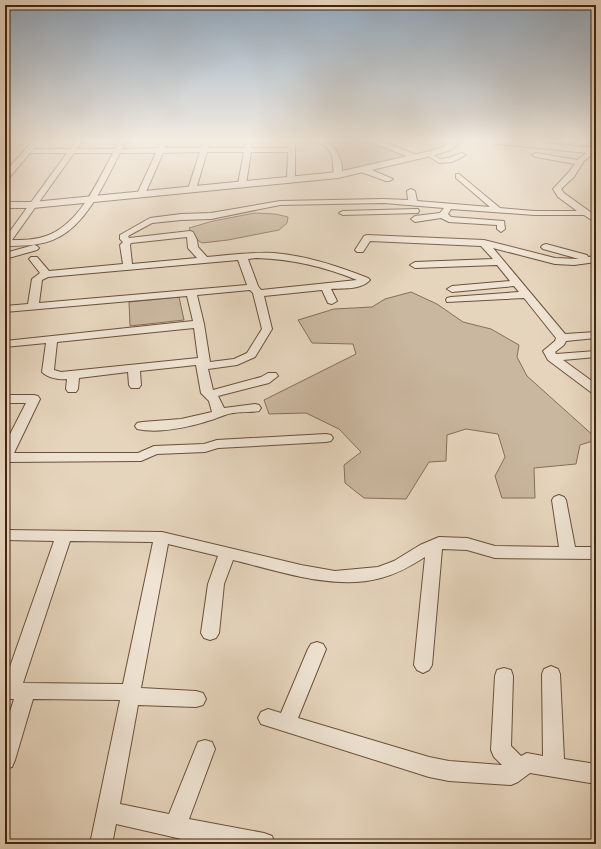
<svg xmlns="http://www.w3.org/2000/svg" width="601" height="849" font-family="'IM FELL English',serif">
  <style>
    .green { fill: #cab79f; stroke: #876e57 }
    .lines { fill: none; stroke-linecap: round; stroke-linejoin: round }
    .minor-casing { stroke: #6c503a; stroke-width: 2 }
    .tertiary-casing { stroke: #6c503a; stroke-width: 2 }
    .minor { fill: #efe4d4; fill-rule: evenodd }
    .tertiary { fill: #efe4d4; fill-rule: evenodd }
  </style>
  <rect width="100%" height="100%" fill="#e6d5bd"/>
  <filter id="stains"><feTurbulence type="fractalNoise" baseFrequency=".005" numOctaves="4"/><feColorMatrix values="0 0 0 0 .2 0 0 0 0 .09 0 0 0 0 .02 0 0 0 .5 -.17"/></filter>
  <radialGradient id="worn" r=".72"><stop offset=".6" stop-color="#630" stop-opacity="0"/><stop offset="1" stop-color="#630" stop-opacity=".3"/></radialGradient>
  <g class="green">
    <polygon points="326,141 366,141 383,144 410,156 341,171 337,149"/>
    <polygon points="255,213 275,214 288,217 287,223 279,230 228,240 202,243 193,237 189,228 213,221"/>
    <polygon points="411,292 437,304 463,322 491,329 519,345 517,357 527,376 596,438 596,440 580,445 576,464 534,468 535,498 502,498 495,476 505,457 498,434 466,429 447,435 446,461 429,462 406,499 364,498 345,483 344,465 361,452 339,429 306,413 269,414 264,400 356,354 353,344 312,343 298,320 334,309 372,307 385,299"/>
    <polygon points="179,297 184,320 130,326 129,302"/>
  </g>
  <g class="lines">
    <g class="minor-casing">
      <g id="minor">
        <path d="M33,141h7l-6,8h36l6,-8h6l-5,8h38l5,-8h6l-4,8 36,-1 4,-7h6l-3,7h36l3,-7h6l-2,7h36l2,-7h6l-1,7h37l1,-7h6v38l-4,2 -4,-2 1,-27h-37l-5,32 -4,2 -4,-2 6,-32h-37l-11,37 -4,2 -4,-2 12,-37 -37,1 -18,41 -4,2 -4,-2 19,-41h-36c-15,28 -31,68 -61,84 -16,9 -36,9 -54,9v-8l62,-85h-37l-22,26h-3v-7zM74,153h39c-16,29 -33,71 -67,83 -11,4 -22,4 -34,4z"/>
        <path d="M318,141h7c12,7 20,22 16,36h-6l-1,-2 -2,-20 -4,-6z"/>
        <polygon points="368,141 387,143 421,157 417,159 414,159"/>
        <path d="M591,141h5l-2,12 -10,8 -10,16 -13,12 3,4 32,23v7l-12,-8h-50l-83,-6 -3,5 3,3 53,4 1,8 -4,3 -4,-3v-4l-48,-3 -8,-4 -26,4 -4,-3 4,-3 25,-3 4,-5 -60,-5 -104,2 -69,14 -30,1 -29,3 -24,13 1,2 61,-7 3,1 4,8 1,7 9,10c22,-2 45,-5 67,-4 33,3 64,13 94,25l2,2c-9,10 -26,8 -39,9l6,12 -5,3 -4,-1 -6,-13 -58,6 8,33 -17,28 -18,8 -29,4 5,21 48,-13 7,-4h8l2,3 -9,7 -51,13 6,12 31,-4 4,1 2,3 -2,3c-10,2 -23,0 -34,4 -23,9 -62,20 -88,14l-2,-3 2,-3 5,-1 39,-3 31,-7 -3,-11 -8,-8 -5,-28 -56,6 1,14 -2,3h-8l-2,-3 -1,-13 -49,6 -1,11 -2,3h-8l-2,-3 1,-10c-8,1 -19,-1 -25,-7l4,-29 -41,4v-6l188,-20 -6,-25 -182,16v-6l23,-2 4,-25 8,-6 -11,-14 2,-2h6l12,14 74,-7 -3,-19 3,-3 -3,-3v-4l30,-17 31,-4 30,-1 69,-12 104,-2 24,1 -1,-9 4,-2 4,2 2,10 73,6 -34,-29v-4h3l41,34 34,3h43l-19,-14 -5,-8 15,-16 7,-9 -39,-7 -4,-2 4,-2 41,7 11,-8zM187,237l1,11 9,10 -65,6 -2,-19 1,-2zM257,258c35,1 68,9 100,22l-96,10 -3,-4 -10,-27zM238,260l9,25 -208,18 3,-23 6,-3zM250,290l3,3 9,36 -15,24 -13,6 -24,3 -6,-38 -7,-29zM194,328l4,30 -137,14 -7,-2 3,-28z"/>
        <polygon points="429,152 440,159 448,158 462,153 466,155 452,162 439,163 427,155 425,154"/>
        <polygon points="361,168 367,168 393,179 389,181 386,181 361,172"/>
        <polygon points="415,209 418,209 419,211 418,213 343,215 339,213 343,211"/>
        <polygon points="367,235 484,240 555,258 579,259 543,249 541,247 543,245 546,244 587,255 588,257 596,256 596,262 574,265 555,264 493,248 565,334 596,332 596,338 566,341 564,345 555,352 556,354 596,351 596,357 563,360 596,384 596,394 592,393 548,360 543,351 555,341 556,338 524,298 447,302 446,300 447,298 451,297 519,292 514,286 452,292 447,289 452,286 510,281 497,265 415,268 410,265 415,262 493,259 481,246 370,241 363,252 357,252 355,250 364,236"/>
        <polygon points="34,245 37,246 39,248 37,250 5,259 5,253"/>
        <polygon points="5,395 34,395 38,396 40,399 14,453 138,453 154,446 204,444 217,440 326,434 331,435 333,438 331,441 326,442 218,448 205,452 157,454 141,461 5,462 5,444 26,403 5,403"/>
        <path d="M559,495l5,2 2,3 9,47h21v12l-101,-1 -28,-8 -25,-1 -10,116 -3,5 -6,3 -6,-3 -3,-5 11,-108c-14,9 -28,17 -44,21 -47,13 -102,-7 -148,-18l-9,24 -5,49 -3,5 -6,2 -6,-2 -3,-5 7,-49 10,-28 -50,-12 -27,144 55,3 7,2 3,6 -3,6 -7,2 -58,-2 -18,99 49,10 29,-72 7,-2 7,2 3,7 -26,70 75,14 8,3 3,8h-90l1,-4 -70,-16 -4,20h-22l30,-144 -87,-1 -18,61 -3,7 -7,2v-41l9,-29h-9v-18l49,-140 -49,-1v-10l157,2 139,33 34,6 43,-4 16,-6 26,-16 19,-8 28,1 28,8 64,1 -7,-47 2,-3zM70,541l83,1 -30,142 -100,-1z"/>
        <polygon points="317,642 323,644 326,649 298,718 429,757 449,761 502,765 494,757 491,750 495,676 497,670 504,668 511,670 513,676 511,746 521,756 527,753 543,756 542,674 544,669 551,666 558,669 560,674 564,759 596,764 596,784 530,773 518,782 511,785 449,781 429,777 261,724 258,718 261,712 268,709 281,713 308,649 311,644"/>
      </g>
    </g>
    <g class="tertiary-casing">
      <g id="tertiary">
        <polygon points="453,141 462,141 451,150 435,155 338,178 33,208 5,208 5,202 33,202 338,172 430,151 445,146"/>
        <polygon points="487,141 525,141 596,148 596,154 491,143"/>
      </g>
    </g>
    <use href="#minor" class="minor"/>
    <use href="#tertiary" class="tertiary"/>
  </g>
  <linearGradient id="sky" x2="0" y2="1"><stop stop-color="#91a9bf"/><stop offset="0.54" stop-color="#f4ece1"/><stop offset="1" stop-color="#f4ece1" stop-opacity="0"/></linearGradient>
  <rect width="601" height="260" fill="url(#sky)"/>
  <rect width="601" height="849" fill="none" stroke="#e6d5bd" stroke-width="20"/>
  <rect x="6" y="6" width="589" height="837" fill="none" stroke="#44240f" stroke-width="2"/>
  <rect x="10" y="10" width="581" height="829" fill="none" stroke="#44240f"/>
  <rect width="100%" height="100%" filter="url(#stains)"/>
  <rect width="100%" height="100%" fill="url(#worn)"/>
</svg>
